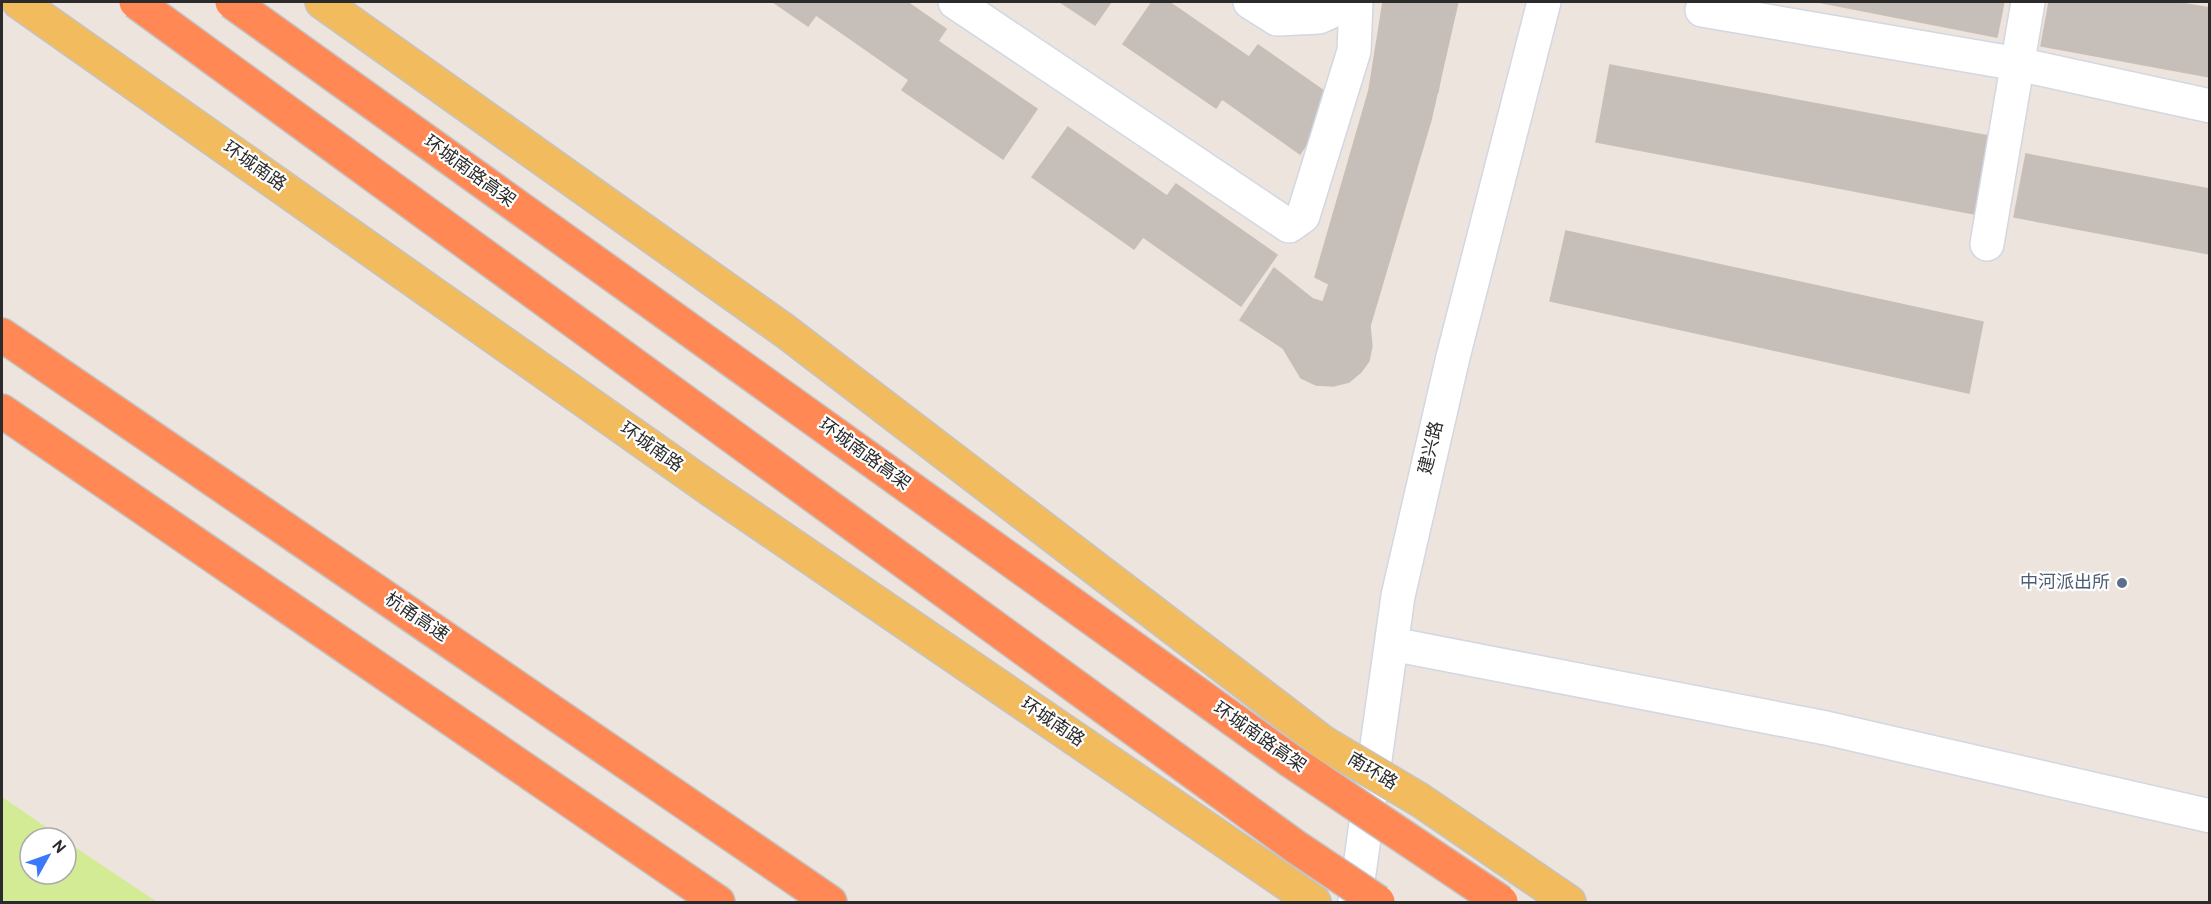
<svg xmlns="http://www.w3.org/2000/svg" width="2211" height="904" font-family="Overpass,'Noto Sans SC',sans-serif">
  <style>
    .pitch { fill: #d2eb94 }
    .building { fill: #c5beb9; stroke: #c8bfb6; stroke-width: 1.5 }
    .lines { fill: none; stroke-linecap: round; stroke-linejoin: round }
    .minor-casing { stroke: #d2d7e3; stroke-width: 36 }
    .major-casing { stroke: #c4c4c4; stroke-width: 36 }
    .highway-casing { stroke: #c4c4c4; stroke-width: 36 }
    .minor { stroke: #fff; stroke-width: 33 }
    .major { stroke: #f2bb5d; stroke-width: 33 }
    .highway { stroke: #f85; stroke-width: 33 }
    .major-bridge-casing { stroke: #c4c4c4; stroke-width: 36; stroke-linecap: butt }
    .highway-bridge-casing { stroke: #c4c4c4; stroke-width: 36; stroke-linecap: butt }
    .major-bridge { stroke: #f2bb5d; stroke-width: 33 }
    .highway-bridge { stroke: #f85; stroke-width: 33 }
    .service-dot { fill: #5c6f8a; stroke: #fff; stroke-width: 2 }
    .labels { text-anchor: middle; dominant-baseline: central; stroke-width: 4.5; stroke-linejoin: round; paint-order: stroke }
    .street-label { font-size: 18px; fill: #2b2b2b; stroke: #fff }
    .service-label { font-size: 18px; fill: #4e5e75; stroke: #fff; text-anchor: end }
  </style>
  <rect width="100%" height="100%" fill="#ede4dd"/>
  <polygon class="pitch" points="2,797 62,838 30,838 30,874 66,874 66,841 157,902 2,902"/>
  <g class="building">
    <polygon points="773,2 907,2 946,29 938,41 1037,109 1003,159 902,90 909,80 816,15 808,26"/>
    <polygon points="1060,2 1111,2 1095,25"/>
    <polygon points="1152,2 1169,2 1249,57 1258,45 1327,93 1316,130 1300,154 1222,99 1216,108 1123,44"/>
    <polygon points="1383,2 1458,2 1431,120 1370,326 1372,346 1369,361 1361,372 1349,382 1333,386 1316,385 1301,378 1283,348 1240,320 1274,268 1313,299 1323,302 1329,284 1315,277 1369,90"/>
    <polygon points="1818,2 2004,2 1997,37"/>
    <polygon points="2049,2 2174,2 2210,8 2210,77 2041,46"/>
    <polygon points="1386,13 1449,25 1438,92 1375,80"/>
    <polygon points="1610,65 1989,136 1975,214 1596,142"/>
    <polygon points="1068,127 1167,196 1176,184 1277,255 1241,306 1143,237 1134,249 1032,177"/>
    <polygon points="2026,154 2210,189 2210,254 2014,217"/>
    <polygon points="1352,157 1412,174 1394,239 1334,221"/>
    <polygon points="1566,231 1983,322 1969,393 1550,301"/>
  </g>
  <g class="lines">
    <g class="minor-casing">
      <g id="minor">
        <polyline points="955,2 1289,226 1303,216 1354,51 1356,2"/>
        <polyline points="1250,2 1277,19 1319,17 1352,2"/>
        <polyline points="1702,10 2018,64 2210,106"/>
        <polyline points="1987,244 2028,2"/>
        <polyline points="1392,644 1826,728 2210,816"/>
        <polyline points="1355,902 1398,596 1453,357 1544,2"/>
      </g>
    </g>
    <g class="major-casing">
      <g id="major">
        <polyline points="19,2 713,491 1314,902"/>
        <polyline points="322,2 785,331 1324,743"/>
        <polyline points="1420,800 1569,902"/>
      </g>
    </g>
    <g class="highway-casing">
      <g id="highway">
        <polyline points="2,335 830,902"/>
        <polyline points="2,411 718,902"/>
      </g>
    </g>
    <use href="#minor" class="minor"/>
    <use href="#major" class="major"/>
    <use href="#highway" class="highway"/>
    <g class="major-bridge-casing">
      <polyline id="major-bridge" points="1324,743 1420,800"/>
    </g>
    <g class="highway-bridge-casing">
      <g id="highway-bridge">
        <polyline points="136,2 1296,847 1378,902"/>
        <polyline points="232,2 1291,761 1501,902"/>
      </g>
    </g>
    <use href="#major-bridge" class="major-bridge"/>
    <use href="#highway-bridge" class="highway-bridge"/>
  </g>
  <circle class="service-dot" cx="2122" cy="583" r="6"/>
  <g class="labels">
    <g class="street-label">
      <text transform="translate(254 167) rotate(35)">环城南路</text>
      <text transform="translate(469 172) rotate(36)">环城南路高架</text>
      <text transform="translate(651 448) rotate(35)">环城南路</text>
      <text transform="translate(1432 448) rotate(-77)">建兴路</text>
      <text transform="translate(864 455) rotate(36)">环城南路高架</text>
      <text transform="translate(416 618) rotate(34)">杭甬高速</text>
      <text transform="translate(1052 723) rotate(34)">环城南路</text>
      <text transform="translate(1259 738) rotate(35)">环城南路高架</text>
      <text transform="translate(1372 772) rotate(31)">南环路</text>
    </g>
    <g class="service-label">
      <text x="2110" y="583">中河派出所</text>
    </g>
  </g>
  <rect width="2211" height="904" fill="none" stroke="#2b2b2b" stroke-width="6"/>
  <g transform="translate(48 856) rotate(50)"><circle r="28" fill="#ffffff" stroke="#aaaaaa" stroke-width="1.5"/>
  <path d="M0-4.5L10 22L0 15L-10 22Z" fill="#3b78fb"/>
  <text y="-9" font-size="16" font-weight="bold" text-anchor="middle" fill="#2b2b2b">N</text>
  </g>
</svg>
